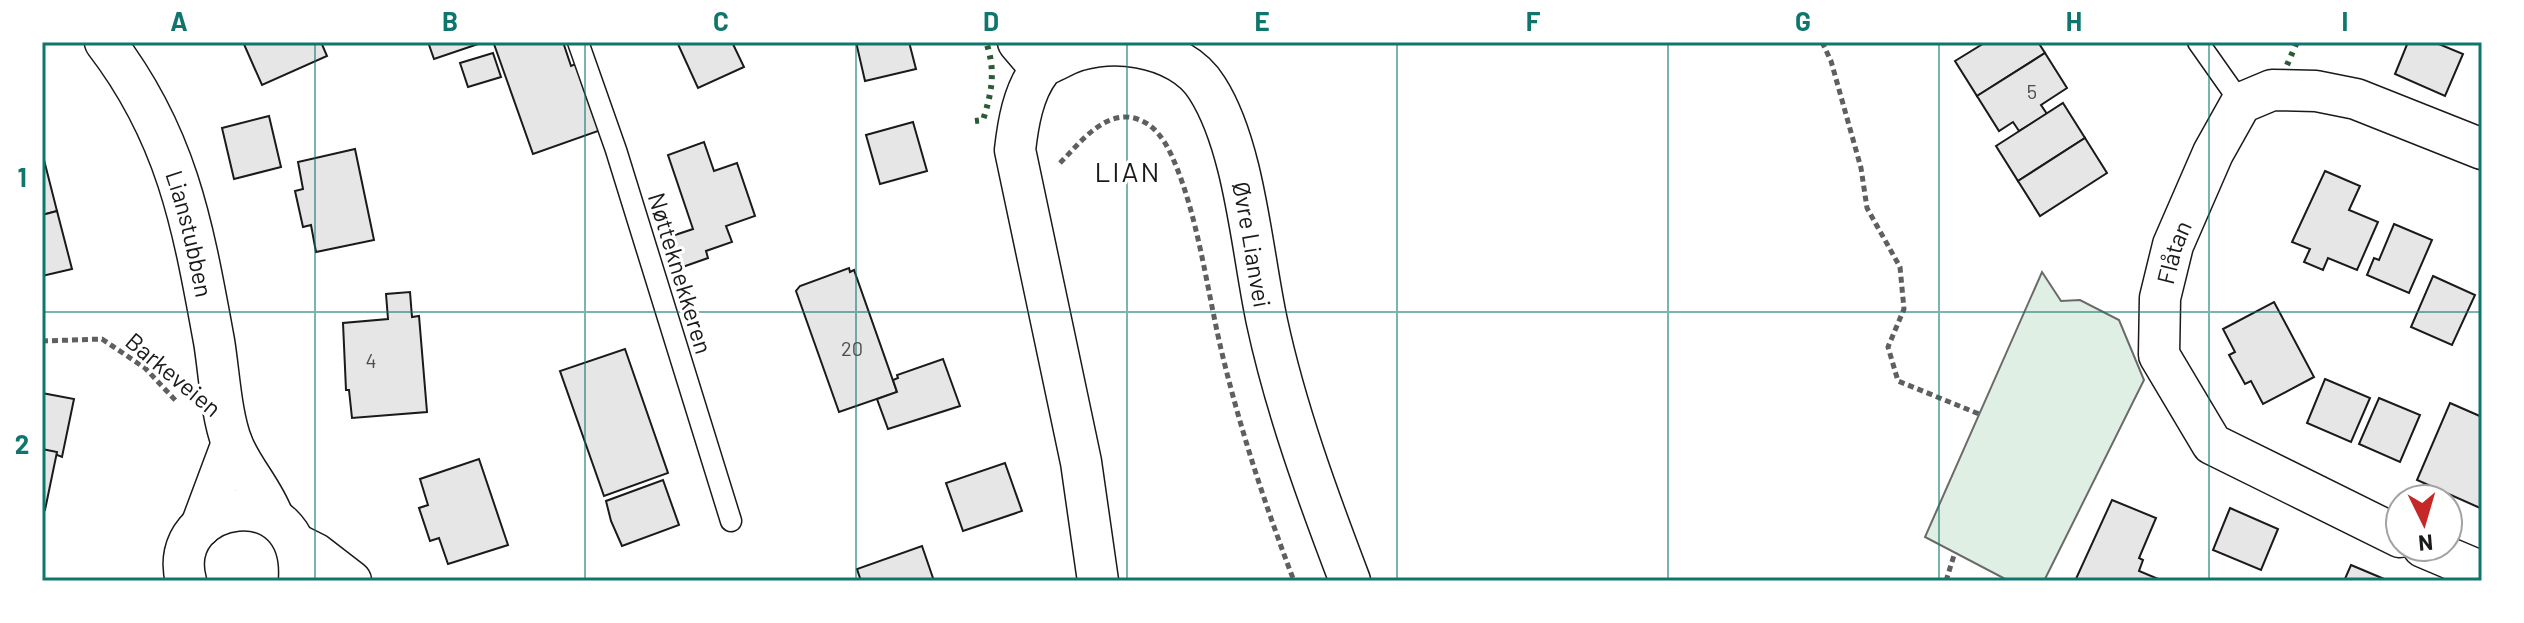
<svg xmlns="http://www.w3.org/2000/svg" width="2524" height="623" font-family="Barlow,sans-serif">
  <style>
    .green { fill: #e0efe3; stroke: #6a6a6a; stroke-width: 2 }
    .building { fill: #e6e6e6; stroke: #1a1a1a; stroke-width: 2 }
    .lines { fill: none; stroke-linecap: round; stroke-linejoin: round }
    .service-casing { stroke: #1a1a1a; stroke-width: 23 }
    .minor-casing { stroke: #1a1a1a; stroke-width: 43 }
    .path { stroke: #5f5f5f; stroke-width: 5; stroke-dasharray: 6 4; stroke-linecap: butt }
    .service { stroke: #fff; stroke-width: 20 }
    .minor { stroke: #fff; stroke-width: 40 }
    .hedge { stroke: #2b5a34; stroke-width: 6; stroke-dasharray: 4 6; stroke-linecap: butt }
    .grid { fill: none; stroke: #0f766e; stroke-width: 2; stroke-opacity: 0.55 }
    .labels { text-anchor: middle; dominant-baseline: central; stroke-width: 6; stroke-linejoin: round; paint-order: stroke }
    .number-label { font-size: 20px; fill: #4d4d4d }
    .street-label { font-size: 24px; fill: #1a1a1a; stroke: #fff }
    .quarter-label { font-size: 28px; letter-spacing: 2px; fill: #1a1a1a; stroke: #fff }
    .neatline { fill: none; stroke: #0f766e; stroke-width: 3 }
    .grid-label { font-size: 26px; text-anchor: middle; font-weight: bold; fill: #0f766e }
  </style>
  <rect width="100%" height="100%" fill="#fff"/>
  <polygon class="green" points="2042,272 2061,301 2080,300 2119,320 2144,380 2044,581 2009,581 1925,537"/>
  <g class="building">
    <polygon points="243,42 321,42 327,56 262,85"/>
    <polygon points="428,42 484,42 434,59"/>
    <polygon points="499,42 563,42 571,66 578,63 601,130 533,154 494,44"/>
    <polygon points="677,42 732,42 744,67 698,88"/>
    <polygon points="856,42 909,42 916,69 865,81"/>
    <polygon points="1986,42 2038,42 2045,53 1977,96 1955,61"/>
    <polygon points="2408,42 2434,42 2463,54 2445,96 2395,74"/>
    <polygon points="493,53 501,77 468,87 460,63"/>
    <polygon points="2045,53 2067,88 2041,105 2047,114 2019,131 2013,122 1999,131 1977,96"/>
    <polygon points="2063,103 2085,138 2018,181 1996,146"/>
    <polygon points="269,116 281,167 234,179 222,128"/>
    <polygon points="913,122 927,171 880,184 866,135"/>
    <polygon points="2085,138 2107,173 2040,216 2018,181"/>
    <polygon points="704,142 714,171 737,163 755,216 726,226 732,242 706,251 708,258 677,269 666,238 693,229 668,155"/>
    <polygon points="355,149 374,240 316,252 311,225 303,227 295,191 303,189 298,162"/>
    <polygon points="43,156 57,211 42,215 42,157"/>
    <polygon points="2325,171 2360,186 2349,210 2378,222 2357,270 2328,258 2323,270 2304,262 2310,249 2292,242"/>
    <polygon points="57,211 72,269 42,276 42,215"/>
    <polygon points="2394,224 2432,240 2409,293 2367,275 2374,258 2379,260"/>
    <polygon points="849,268 850,272 854,270 897,392 839,412 796,291 800,286"/>
    <polygon points="2433,276 2475,295 2452,345 2411,327"/>
    <polygon points="410,292 412,317 419,316 427,412 352,418 349,390 346,390 343,323 388,319 386,294"/>
    <polygon points="2274,302 2314,377 2263,404 2251,381 2245,384 2229,355 2235,352 2223,329"/>
    <polygon points="625,349 668,473 604,496 560,371"/>
    <polygon points="943,359 960,406 888,429 877,399 897,392 893,380 898,378 897,375"/>
    <polygon points="2325,379 2370,398 2351,442 2307,423"/>
    <polygon points="42,393 74,399 62,457 42,449"/>
    <polygon points="2379,398 2420,415 2400,462 2359,444"/>
    <polygon points="2450,403 2482,417 2480,508 2417,480"/>
    <polygon points="42,449 57,452 45,510 42,510"/>
    <polygon points="479,459 508,545 448,564 439,538 430,541 419,508 428,505 420,479"/>
    <polygon points="1005,463 1022,511 963,531 946,483"/>
    <polygon points="663,480 679,525 622,546 611,521 606,501"/>
    <polygon points="2112,500 2156,518 2139,558 2143,560 2139,571 2163,581 2075,581"/>
    <polygon points="2230,508 2278,529 2261,570 2213,550"/>
    <polygon points="922,546 934,581 861,581 857,569"/>
    <polygon points="2351,565 2389,581 2344,581"/>
  </g>
  <g class="lines">
    <g class="service-casing">
      <g id="service">
        <polyline points="578,42 616,150 731,521"/>
        <polyline points="2198,42 2241,103"/>
      </g>
    </g>
    <g class="minor-casing">
      <g id="minor">
        <path id="s1" d="M105,42c73,95 88,185 109,299 5,30 7,74 18,102 10,26 31,47 41,74"/>
        <polyline points="1018,42 1040,68"/>
        <polyline points="201,526 232,443"/>
        <path id="s2" d="M2400,537l-188,-93 -53,-89 1,-57 13,-53 40,-92 28,-50 31,-13 44,1 40,8 126,50"/>
        <polyline points="296,544 316,554 351,581"/>
        <polyline points="2423,547 2482,572"/>
        <path d="M186,581c-22,-82 121,-106 113,0"/>
        <path id="s3" d="M1098,581l-17,-119 -66,-312c3,-26 8,-58 25,-80 4,-5 14,-9 20,-12 43,-24 120,-14 147,30 38,59 45,165 60,234 19,88 51,175 83,259"/>
      </g>
    </g>
    <g class="path">
      <polyline points="1822,42 1831,61 1861,168 1867,208 1900,267 1904,309 1888,347 1898,381 1979,414"/>
      <path d="M1060,163c20,-20 47,-57 80,-43 17,7 27,24 34,41 24,56 33,128 47,188 19,80 44,156 73,232"/>
      <polyline points="42,341 102,339 145,368 177,402"/>
      <polyline points="1946,581 1955,552"/>
    </g>
    <use href="#service" class="service"/>
    <use href="#minor" class="minor"/>
    <g class="hedge">
      <polyline points="2287,65 2297,42"/>
      <path d="M975,121l8,-1c9,-28 13,-50 3,-78"/>
    </g>
  </g>
  <path class="grid" d="M315,42v539M585,42v539M856,42v539M1127,42v539M1397,42v539M1668,42v539M1939,42v539M2209,42v539M42,312h2440"/>
  <g class="labels">
    <g class="number-label">
      <text x="2032" y="91">5</text>
      <text x="852" y="348">20</text>
      <text x="371" y="360">4</text>
    </g>
    <g class="street-label">
      <text stroke="none"><textPath href="#s1" startOffset="212">Lianstubben</textPath></text>
      <text stroke="none"><textPath href="#s3" startOffset="874">Øvre Lianvei</textPath></text>
      <text stroke="none"><textPath href="#s2" startOffset="418">Flåtan</textPath></text>
      <text transform="translate(681 273) rotate(73)">Nøtteknekkeren</text>
      <text transform="translate(174 374) rotate(40)">Barkeveien</text>
    </g>
    <g class="quarter-label">
      <text x="1128" y="171">LIAN</text>
    </g>
  </g>
  <rect width="2524" height="623" fill="none" stroke="#ffffff" stroke-width="88"/>
  <g transform="translate(2424 523) rotate(175)"><circle r="38" fill="#ffffff" stroke="#a3a3a3" stroke-width="2"/>
  <path d="M0-6L14 30L0 20L-14 30Z" fill="#c62828"/>
  <text y="-12" font-size="22" font-weight="bold" text-anchor="middle" fill="#1a1a1a">N</text>
  </g>
  <rect x="44" y="44" width="2436" height="535" class="neatline"/>
  <g class="grid-label">
    <text x="179" y="31">A</text>
    <text x="450" y="31">B</text>
    <text x="721" y="31">C</text>
    <text x="991" y="31">D</text>
    <text x="1262" y="31">E</text>
    <text x="1533" y="31">F</text>
    <text x="1803" y="31">G</text>
    <text x="2074" y="31">H</text>
    <text x="2345" y="31">I</text>
    <text x="22" y="187">1</text>
    <text x="22" y="454">2</text>
  </g>
</svg>
